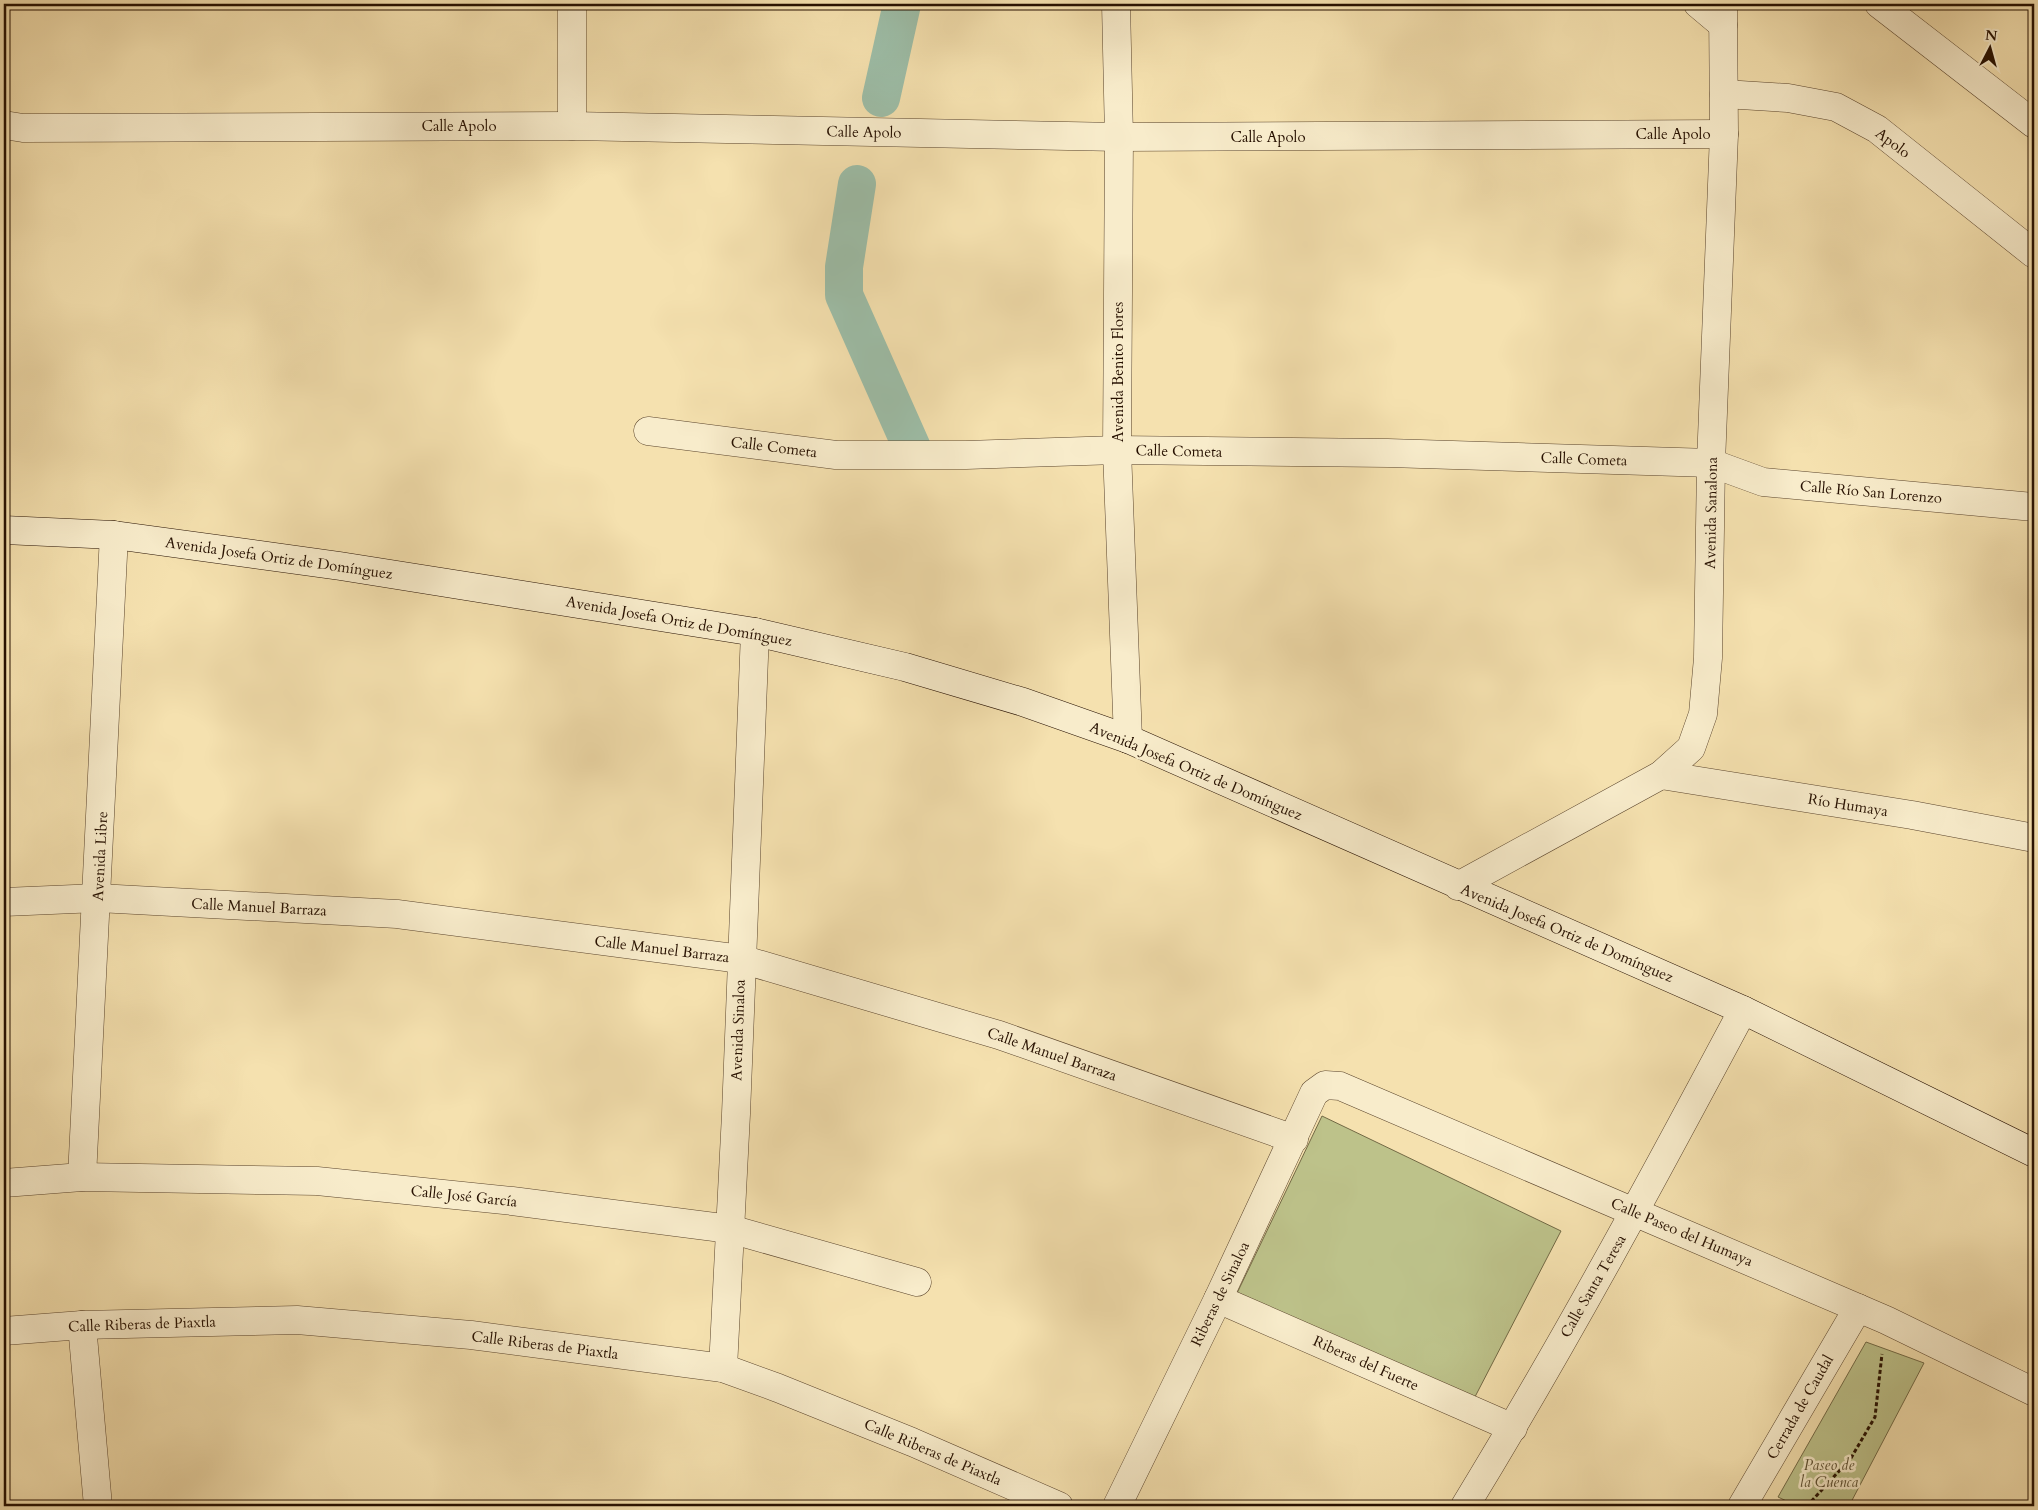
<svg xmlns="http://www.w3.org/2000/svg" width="2038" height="1510" font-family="Cardo,serif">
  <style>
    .green { fill: #bdc28a; stroke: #726945 }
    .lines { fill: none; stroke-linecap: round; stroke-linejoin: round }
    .canal { stroke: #9dbea8; stroke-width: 38 }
    .street-casing { stroke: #5a442c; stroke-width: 29 }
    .secondary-casing { stroke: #261000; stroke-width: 29 }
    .path { stroke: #261000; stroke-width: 3; stroke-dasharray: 4 2.5; stroke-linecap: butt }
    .street { stroke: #f8eccb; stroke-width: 28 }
    .secondary { stroke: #f8eccb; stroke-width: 28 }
    .labels { text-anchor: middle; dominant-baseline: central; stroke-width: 5; stroke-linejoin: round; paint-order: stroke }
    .street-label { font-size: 15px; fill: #261000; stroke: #f8eccb }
    .park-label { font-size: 15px; font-style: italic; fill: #5b4e30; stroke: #f8eccb }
  </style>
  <rect width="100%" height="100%" fill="#f5e1af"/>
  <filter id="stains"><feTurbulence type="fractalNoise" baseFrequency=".004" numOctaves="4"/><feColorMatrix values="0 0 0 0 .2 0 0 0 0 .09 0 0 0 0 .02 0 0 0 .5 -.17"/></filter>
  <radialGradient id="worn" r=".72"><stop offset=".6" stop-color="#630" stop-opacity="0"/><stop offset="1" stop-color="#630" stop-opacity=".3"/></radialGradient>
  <g class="green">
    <polygon points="1322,1116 1561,1231 1464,1418 1228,1312"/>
    <polygon points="1866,1342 1924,1363 1849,1506 1797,1506 1778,1497"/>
  </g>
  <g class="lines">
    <g class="canal">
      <polyline points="881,98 902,4"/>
      <polyline points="857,184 844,267 844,295 912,448"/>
    </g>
    <g class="street-casing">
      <g id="street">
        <polyline points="1116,4 1119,137 1117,450 1128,739"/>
        <polyline points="1698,4 1723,25"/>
        <polyline points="1879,4 2034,124"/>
        <polyline points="1724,94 1788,98 1836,107 1877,129 2034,254"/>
        <polyline points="4,125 23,128 572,126 1119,137 1724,134"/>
        <polyline points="572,126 572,4"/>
        <polyline points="648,431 836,455 966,455 1117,450 1388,453 1711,463 1763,482 2034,507"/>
        <polyline points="1661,775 1912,815 2034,838"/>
        <polyline points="1458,886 1661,775 1691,748 1703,714 1708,658 1711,463 1724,134 1723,4"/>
        <polyline points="4,902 98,898 397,914 741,959 999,1035 1294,1139"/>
        <polyline points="82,1177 114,535"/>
        <polyline points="4,1183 82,1177 317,1181 512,1201 730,1229 917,1282"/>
        <polyline points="1218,1299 1513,1428"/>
        <polyline points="82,1325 98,1506"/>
        <polyline points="4,1331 82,1325 297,1320 471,1335 723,1368 778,1388 912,1442 1059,1506"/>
        <polyline points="723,1368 736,1114 755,632"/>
        <polyline points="1117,1506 1218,1299 1314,1093 1325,1085 1340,1086 1886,1320 2034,1392"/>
        <path d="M1465,1506c99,-162 189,-329 278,-496"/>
        <polyline points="1742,1506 1858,1308"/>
      </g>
    </g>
    <g class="secondary-casing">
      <polyline id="secondary" points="4,530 114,535 340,566 755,632 905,667 1023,702 1128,739 1743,1010 2034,1153"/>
    </g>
    <polyline class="path" points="1807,1506 1851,1458 1875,1417 1882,1354"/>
    <use href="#street" class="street"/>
    <use href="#secondary" class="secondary"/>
  </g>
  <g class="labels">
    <g class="street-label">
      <text x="459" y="126">Calle Apolo</text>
      <text transform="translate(864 132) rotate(1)">Calle Apolo</text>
      <text x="1673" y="134">Calle Apolo</text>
      <text x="1268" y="137">Calle Apolo</text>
      <text transform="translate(1893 143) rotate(37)">Apolo</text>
      <text transform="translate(1118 372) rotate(-90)">Avenida Benito Flores</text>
      <text transform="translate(774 447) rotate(7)">Calle Cometa</text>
      <text transform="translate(1179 451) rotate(1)">Calle Cometa</text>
      <text transform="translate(1584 459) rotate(2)">Calle Cometa</text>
      <text transform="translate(1871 492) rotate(5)">Calle Río San Lorenzo</text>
      <text transform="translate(1711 513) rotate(-89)">Avenida Sanalona</text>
      <text transform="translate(279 558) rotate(8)">Avenida Josefa Ortiz de Domínguez</text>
      <text transform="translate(679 621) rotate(10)">Avenida Josefa Ortiz de Domínguez</text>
      <text transform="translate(1196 771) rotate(23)">Avenida Josefa Ortiz de Domínguez</text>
      <text transform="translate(1848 805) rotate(9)">Río Humaya</text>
      <text transform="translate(100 856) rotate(-87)">Avenida Libre</text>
      <text transform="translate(259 907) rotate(3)">Calle Manuel Barraza</text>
      <text transform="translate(1567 933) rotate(23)">Avenida Josefa Ortiz de Domínguez</text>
      <text transform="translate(662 949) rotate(7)">Calle Manuel Barraza</text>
      <text transform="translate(738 1030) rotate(-88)">Avenida Sinaloa</text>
      <text transform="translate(1052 1054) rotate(19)">Calle Manuel Barraza</text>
      <text transform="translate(464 1196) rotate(6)">Calle José García</text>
      <text transform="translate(1682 1232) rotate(23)">Calle Paseo del Humaya</text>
      <text transform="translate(1593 1286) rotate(-60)">Calle Santa Teresa</text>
      <text transform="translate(1220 1294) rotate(-64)">Riberas de Sinaloa</text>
      <text transform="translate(142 1324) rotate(-2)">Calle Riberas de Piaxtla</text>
      <text transform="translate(545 1345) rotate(7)">Calle Riberas de Piaxtla</text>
      <text transform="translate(1366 1363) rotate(24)">Riberas del Fuerte</text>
      <text transform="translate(1800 1407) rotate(-60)">Cerrada de Caudal</text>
      <text transform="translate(933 1452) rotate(23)">Calle Riberas de Piaxtla</text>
    </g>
    <g class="park-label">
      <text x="1829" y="1465">Paseo de<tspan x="1829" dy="17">la Cuenca</tspan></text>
    </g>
  </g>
  <rect width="2038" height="1510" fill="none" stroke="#f5e1af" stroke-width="20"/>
  <rect x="5" y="5" width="2028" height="1500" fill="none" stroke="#261000" stroke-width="2.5"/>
  <rect x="10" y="10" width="2018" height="1490" fill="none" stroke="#261000"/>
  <g transform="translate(1990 48) rotate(6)" stroke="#f8eccb" stroke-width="4" paint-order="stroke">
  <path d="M0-4L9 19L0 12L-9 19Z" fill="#261000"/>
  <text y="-8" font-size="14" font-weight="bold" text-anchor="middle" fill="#261000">N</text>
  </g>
  <rect width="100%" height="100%" filter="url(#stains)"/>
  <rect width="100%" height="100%" fill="url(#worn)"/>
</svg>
